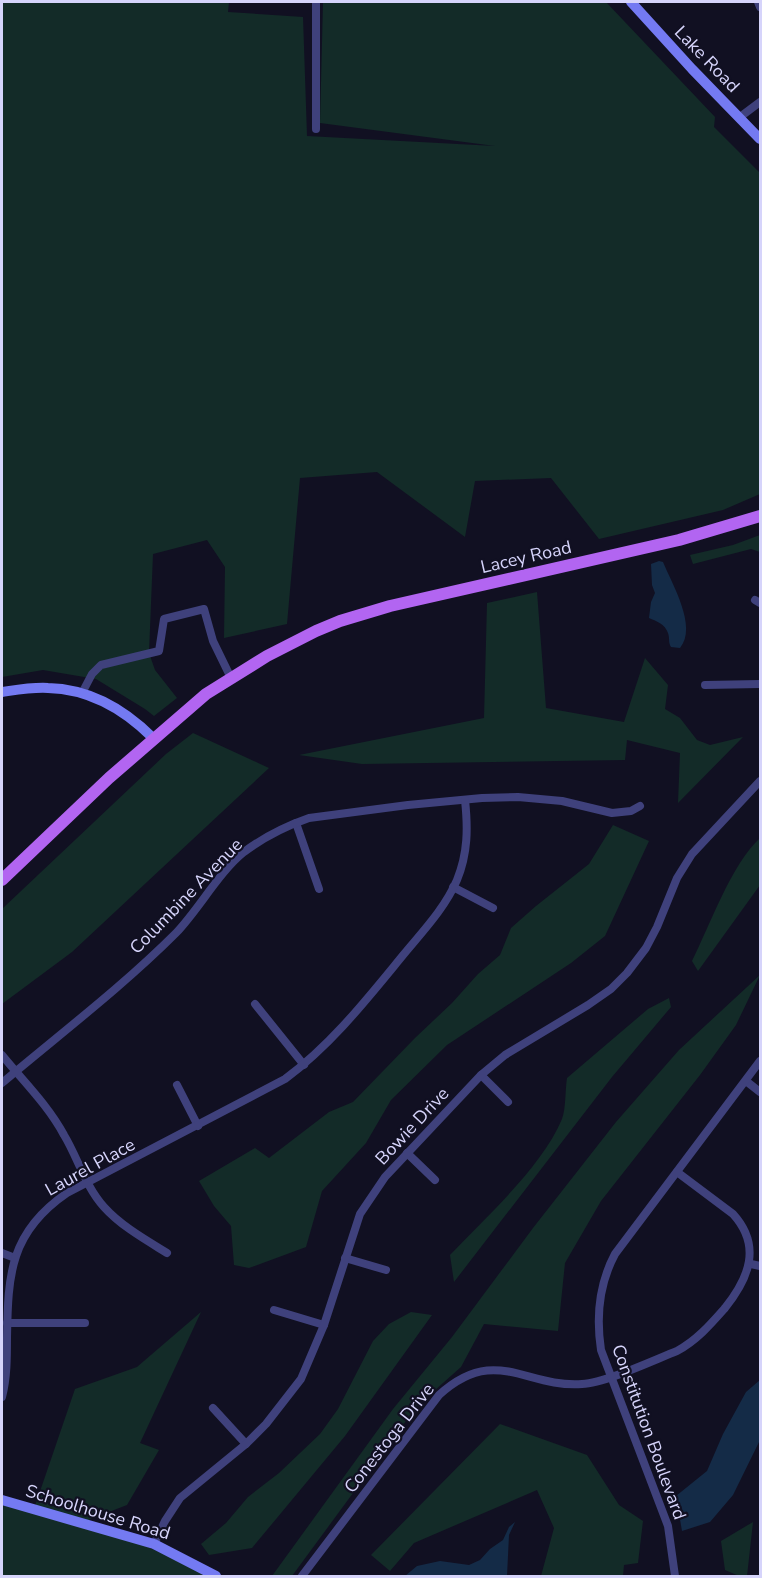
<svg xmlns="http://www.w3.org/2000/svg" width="762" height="1578" font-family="'Nunito Sans',sans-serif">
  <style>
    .green { fill: #132b28 }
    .water { fill: #142b47 }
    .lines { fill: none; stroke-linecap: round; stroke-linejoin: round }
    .street { stroke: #3f417c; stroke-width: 8 }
    .secondary { stroke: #747af2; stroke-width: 10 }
    .primary { stroke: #b265f1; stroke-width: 12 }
    .labels { text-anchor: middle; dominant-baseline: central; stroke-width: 4.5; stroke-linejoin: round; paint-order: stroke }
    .street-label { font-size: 18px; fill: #d6d4fb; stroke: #111022 }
  </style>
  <rect width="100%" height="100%" fill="#111022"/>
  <g class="green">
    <polygon points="2,2 229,2 228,12 303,17 307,136 495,146 320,123 323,2 606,2 715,117 714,127 760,173 760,494 723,510 599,539 551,478 475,481 465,537 377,472 300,478 287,624 224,638 225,567 207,540 153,554 149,653 155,670 177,698 154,716 145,709 96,679 43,670 2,677"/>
    <polygon points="760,535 760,552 751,549 693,564 690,555 733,545"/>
    <polygon points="537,592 546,708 624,722 645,658 668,685 665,709 680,718 697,740 710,745 743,737 678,803 680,753 627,740 625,760 362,764 299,755 484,718 487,603"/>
    <polygon points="193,733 269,768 72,952 2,1004 2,909 166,754"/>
    <polygon points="613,825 649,841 605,936 571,963 447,1045 391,1100 366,1143 322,1191 306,1247 249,1268 234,1265 231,1226 214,1206 199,1181 255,1148 269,1158 329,1112 353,1102 415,1038 452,1003 478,974 500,955 511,928 536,906 589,864"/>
    <path d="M760,838v47l-62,86 -6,-10c18,-36 39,-96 68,-123z"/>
    <polygon points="760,975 736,1025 700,1075 601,1201 565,1263 558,1331 484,1324 461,1367 417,1406 292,1576 272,1576 393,1409 452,1337 533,1228 616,1122 679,1050"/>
    <path d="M669,998l2,9 -59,70 -158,205 -4,-27c35,-37 92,-88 112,-136 4,-11 3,-28 5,-41l81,-69z"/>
    <polygon points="201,1312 140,1443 159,1450 127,1505 88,1520 212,1576 2,1576 2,1499 35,1506 75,1389 137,1367"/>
    <polygon points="411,1312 432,1315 345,1436 252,1548 209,1555 201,1544 226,1523 248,1497 279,1473 320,1434 338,1409 373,1341 389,1324"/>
    <polygon points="500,1424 587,1455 619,1505 643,1521 638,1563 624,1565 623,1576 541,1576 554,1528 537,1490 414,1543 390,1571 371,1555"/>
    <polygon points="753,1522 747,1576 739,1576 725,1570 721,1541"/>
  </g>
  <g class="water">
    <path d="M659,561l4,1c9,22 35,65 17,86l-9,-1c-3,-5 -1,-8 -3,-14 -3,-9 -12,-12 -19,-15l2,-16 4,-9 -3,-8 -1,-21z"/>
    <polygon points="760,1380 760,1440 733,1495 710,1522 682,1531 676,1496 707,1471 723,1434 746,1392"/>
    <polygon points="515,1522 509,1535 507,1576 405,1576 417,1566 440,1561 469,1565 480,1560 490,1549 503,1540 509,1527"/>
  </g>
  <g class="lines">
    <g class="street">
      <polyline points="316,2 316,129"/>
      <polyline points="758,2 760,7"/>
      <polyline points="740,117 760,102"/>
      <polyline points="755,600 760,603"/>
      <polyline points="705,685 760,684"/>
      <polyline points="82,693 92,674 101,665 159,651 164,619 204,609 213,641 231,678"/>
      <polyline points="296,823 319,889"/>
      <polyline points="453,887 493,908"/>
      <polyline points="255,1004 304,1065"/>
      <path d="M2,1055c21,26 46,50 62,80 14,23 21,51 40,72 17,19 42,33 63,46"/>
      <polyline points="481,1075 508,1102"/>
      <polyline points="746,1081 760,1092"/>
      <path d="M2,1083c58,-49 120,-96 174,-150 23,-24 43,-61 68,-81 20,-15 42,-26 65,-34l99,-13 74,-7 36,-1 44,4 50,12 19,-2 9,-5"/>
      <polyline points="177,1085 198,1126"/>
      <polyline points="407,1153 435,1180"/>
      <polyline points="2,1253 15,1258"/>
      <polyline points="345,1258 386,1270"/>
      <polyline points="751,1264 760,1266"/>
      <polyline points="274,1310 324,1325"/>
      <polyline points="7,1323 85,1323"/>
      <path d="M2,1397c5,-19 5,-40 5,-59 1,-64 3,-106 60,-145l218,-114c47,-35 82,-80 119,-125 19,-23 41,-46 53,-74 11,-27 11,-52 8,-80"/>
      <polyline points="213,1408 246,1444"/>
      <polyline points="154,1544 165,1521 180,1498 246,1444 266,1424 301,1379 324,1325 360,1214 385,1177 481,1075 505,1055 588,1005 611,989 627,973 646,948 657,927 677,878 692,854 760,781"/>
      <path d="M302,1576l137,-181c56,-51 86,-7 143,-11 23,-1 72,-24 95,-33 20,-11 33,-26 48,-43 24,-30 37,-62 8,-94l-56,-42"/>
      <path d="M675,1576l-7,-50 -67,-176c-5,-33 -2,-66 14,-96l145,-193"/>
    </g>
    <g class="secondary">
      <polyline points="631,2 692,69 760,139"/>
      <path d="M2,692c14,-2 31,-5 46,-4 41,1 77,22 105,50"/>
      <polyline points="2,1500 154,1544 216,1576"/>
    </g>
    <polyline class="primary" points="2,880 109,778 206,694 267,656 316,631 340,621 390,606 679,540 760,516"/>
  </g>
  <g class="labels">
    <g class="street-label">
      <text transform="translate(707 59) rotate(46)">Lake Road</text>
      <text transform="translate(526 557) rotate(-13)">Lacey Road</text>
      <text transform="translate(186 896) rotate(-46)">Columbine Avenue</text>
      <text transform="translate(412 1126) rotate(-47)">Bowie Drive</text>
      <text transform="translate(90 1167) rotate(-29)">Laurel Place</text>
      <text transform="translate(649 1432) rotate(70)">Constitution Boulevard</text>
      <text transform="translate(389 1438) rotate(-52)">Conestoga Drive</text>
      <text transform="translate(98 1512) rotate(17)">Schoolhouse Road</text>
    </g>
  </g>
  <rect width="762" height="1578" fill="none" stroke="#d6d4fb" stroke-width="6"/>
</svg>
